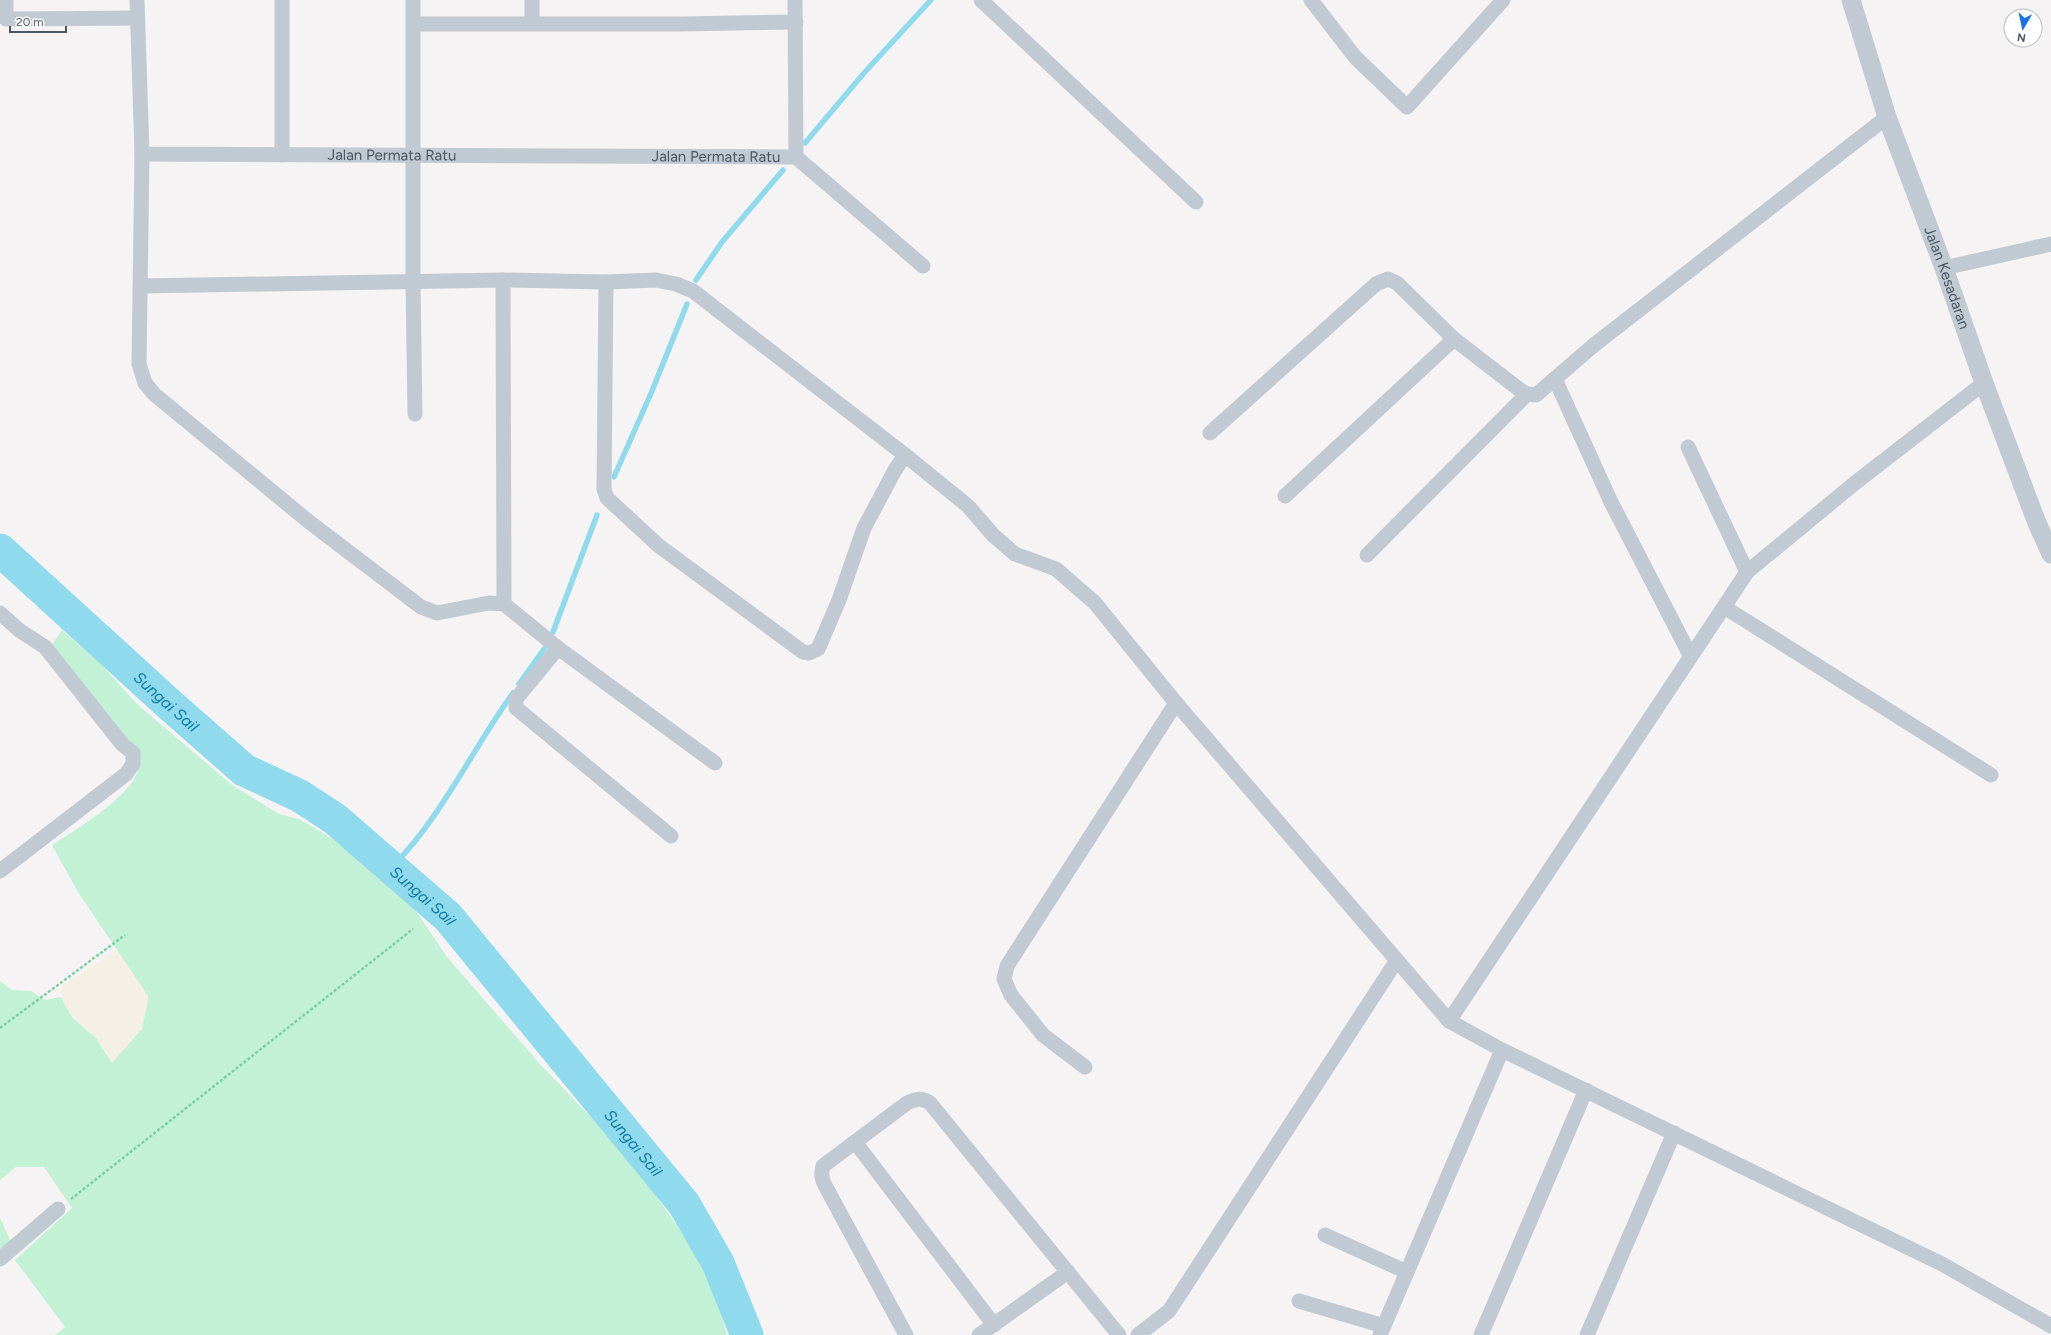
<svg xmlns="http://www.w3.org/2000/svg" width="2051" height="1335" font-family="Figtree,sans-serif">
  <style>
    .green { fill: #c3f1d5 }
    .sand { fill: #f5f0e5 }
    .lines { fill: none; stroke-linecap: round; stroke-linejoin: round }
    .stream { stroke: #90daee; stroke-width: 5.5 }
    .river { stroke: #90daee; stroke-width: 33 }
    .path { stroke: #7ad0a6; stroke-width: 2.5; stroke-dasharray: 3 2; stroke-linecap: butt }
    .minor { stroke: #c1cad2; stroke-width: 15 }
    .tertiary { stroke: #c1cad2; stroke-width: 19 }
    .labels { text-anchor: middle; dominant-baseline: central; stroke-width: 4; stroke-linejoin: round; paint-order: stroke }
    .street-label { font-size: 15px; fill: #4a5661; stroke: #fff }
    .water-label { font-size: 16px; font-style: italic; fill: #0c7c9b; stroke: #fff }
  </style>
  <rect width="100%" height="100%" fill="#f5f3f3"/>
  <g class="green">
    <path d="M62,630l37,32 38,42 95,81 47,29 20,5 24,14 44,29 49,49 31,46 92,106 71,74 28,33 70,100 19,65h-672l10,-8 -50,-67 57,-52 -28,-41h-28l-16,13v-199l12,9 19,1 14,9 16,-3 11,20 24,21 16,25 36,-63v-4l-70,-104 -26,-47c22,-14 77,-48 85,-72 2,-5 1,-11 2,-16l-88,-111z"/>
    <polygon points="0,1218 11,1242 0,1252"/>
  </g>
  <path class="sand" d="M116,949l32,47v4l-6,29 -30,34c-5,-8 -10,-17 -15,-24 -14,-18 -37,-25 -35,-52z"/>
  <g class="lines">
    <g class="stream">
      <polyline points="805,143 864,73 931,0"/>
      <polyline points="696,280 722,242 783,170"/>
      <polyline points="614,477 652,391 687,304"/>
      <polyline points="553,632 597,515"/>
      <polyline points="519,684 544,649"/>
      <path d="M391,868c51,-51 80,-117 122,-175"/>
    </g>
    <path class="river" id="s1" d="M0,550l170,155 74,65 56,26 35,23 113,98 236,287 34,59 29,72"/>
    <g class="path">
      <polyline points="0,1028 125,935"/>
      <polyline points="71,1199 413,929"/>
    </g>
    <g class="minor">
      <polyline points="6,0 6,19 137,18"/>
      <path id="s2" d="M137,0l5,154 654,3"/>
      <polyline points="282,0 282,155"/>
      <polyline points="413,0 413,282 415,414"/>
      <polyline points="532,0 532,23"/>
      <polyline points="795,0 796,157"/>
      <polyline points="981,0 1196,202"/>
      <polyline points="1311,0 1355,57 1407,107 1503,0"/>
      <polyline points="414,24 681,24 796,22"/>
      <polyline points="142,154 139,364 145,383 154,394 308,521 421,607 437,613 489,603 504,604 558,648 715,763"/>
      <polyline points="796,157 923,266"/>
      <polyline points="1944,268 2051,244"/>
      <polyline points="503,280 504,604"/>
      <polyline points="606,282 604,489 607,498 659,546 803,652 809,653 818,649 839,600 864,528 895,470 905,455"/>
      <polyline points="141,286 503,280 606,282 656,280 676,284 693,291 905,455 968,506 993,535 1015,554 1056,569 1095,603 1176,703 1449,1021 1502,1050 1942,1264 2051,1326"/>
      <polyline points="1555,379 1611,502 1690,655"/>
      <polyline points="1210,433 1376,284 1388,279 1397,283 1454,339 1520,390 1527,394 1536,395 1594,345 1887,117"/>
      <polyline points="1688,447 1747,572"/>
      <polyline points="1285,496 1454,339"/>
      <polyline points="1367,555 1527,394"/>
      <polyline points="1724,607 1991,775"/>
      <polyline points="0,613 19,630 45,647 122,744 133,753 133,764 126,774 0,871"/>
      <polyline points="558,648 516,699 516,708 671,836"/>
      <polyline points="1449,1021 1747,572 1855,483 1984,383"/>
      <polyline points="1085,1067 1043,1035 1011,995 1004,979 1007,966 1176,703"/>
      <polyline points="855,1142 994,1325"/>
      <polyline points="1325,1235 1407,1272"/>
      <polyline points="0,1259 58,1209"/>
      <polyline points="1299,1301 1384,1326"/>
      <path d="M906,1335l-78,-144c-5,-9 -8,-14 -5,-25l84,-63c9,-4 14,-6 23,0l189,232"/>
      <polyline points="979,1335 1068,1272"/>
      <polyline points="1138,1335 1169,1311 1397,960"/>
      <polyline points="1380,1335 1502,1050"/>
      <polyline points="1481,1335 1586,1090"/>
      <polyline points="1587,1335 1674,1133"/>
    </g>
    <path class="tertiary" id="s3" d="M1851,0l36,117 57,151 40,115 53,140 14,31"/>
  </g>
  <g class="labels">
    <g class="street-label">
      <text stroke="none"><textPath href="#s2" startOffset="404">Jalan Permata Ratu</textPath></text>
      <text stroke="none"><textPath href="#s2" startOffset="728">Jalan Permata Ratu</textPath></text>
      <text stroke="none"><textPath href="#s3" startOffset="294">Jalan Kesadaran</textPath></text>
    </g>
    <g class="water-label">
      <text stroke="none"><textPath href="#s1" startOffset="225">Sungai Sail</textPath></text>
      <text stroke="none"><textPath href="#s1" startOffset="549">Sungai Sail</textPath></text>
      <text stroke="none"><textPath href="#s1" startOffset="874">Sungai Sail</textPath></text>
    </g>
  </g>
  <g transform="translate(2023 28) rotate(189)"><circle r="19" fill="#ffffff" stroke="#b7bbc0"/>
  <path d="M0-3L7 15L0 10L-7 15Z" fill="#1a73e8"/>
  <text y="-6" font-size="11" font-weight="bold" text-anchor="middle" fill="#4a5661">N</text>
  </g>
  <path d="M10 26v6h56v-6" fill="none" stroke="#4a5661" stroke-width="2"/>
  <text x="16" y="26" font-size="12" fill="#4a5661" stroke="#ffffff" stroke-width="3" paint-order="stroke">20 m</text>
</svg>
